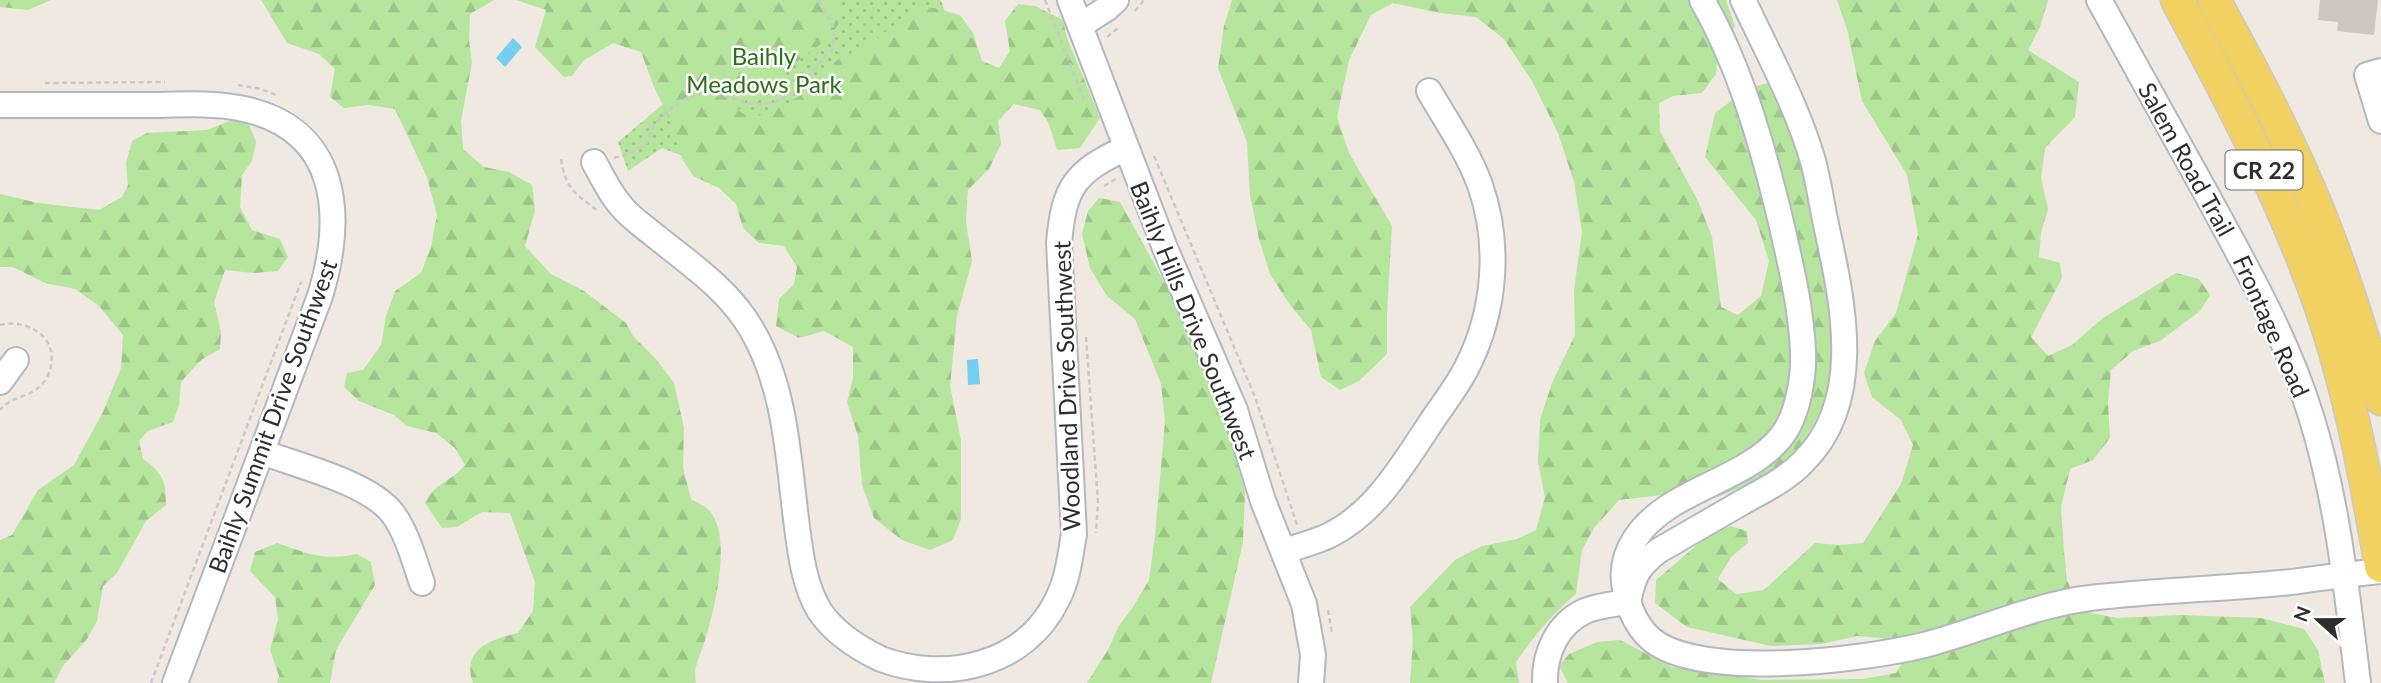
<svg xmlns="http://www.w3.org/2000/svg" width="2381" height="683" font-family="Lato,sans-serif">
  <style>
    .grass { fill: url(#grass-dots) }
    .forest { fill: url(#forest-firs) }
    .water { fill: #75cff0 }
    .building { fill: #cbc7bf }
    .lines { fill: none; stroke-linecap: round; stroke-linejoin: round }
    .minor-casing { stroke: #b4b7c1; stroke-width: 28 }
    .major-casing { stroke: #c9c9c9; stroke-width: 35 }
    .path { stroke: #c9c9c9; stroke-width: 2.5; stroke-dasharray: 5 3.5; stroke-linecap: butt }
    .minor { stroke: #fff; stroke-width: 24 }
    .major { stroke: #f2d163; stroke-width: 32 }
    .labels { text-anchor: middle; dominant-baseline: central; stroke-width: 5; stroke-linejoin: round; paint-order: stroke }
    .shield { fill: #fff; stroke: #6d6d6d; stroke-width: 2 }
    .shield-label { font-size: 23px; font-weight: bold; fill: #2e2e2e }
    .park-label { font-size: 24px; fill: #2c6e1b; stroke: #fff }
    .street-label { font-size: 24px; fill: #2e2e2e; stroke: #fff }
  </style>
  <defs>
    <pattern id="grass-dots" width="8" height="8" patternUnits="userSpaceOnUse" patternTransform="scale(1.75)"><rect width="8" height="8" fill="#b6e59e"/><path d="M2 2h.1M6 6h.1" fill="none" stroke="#9dc588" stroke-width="1.8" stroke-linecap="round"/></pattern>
    <pattern id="forest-firs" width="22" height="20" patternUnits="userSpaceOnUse" patternTransform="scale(1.75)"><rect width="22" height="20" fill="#b6e59e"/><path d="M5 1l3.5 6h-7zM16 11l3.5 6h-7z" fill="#9dc588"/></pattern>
  </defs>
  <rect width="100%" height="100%" fill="#efe9e1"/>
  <polygon class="grass" points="717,0 941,0 948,22 785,196 662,148 628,171 618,142 686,85"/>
  <g class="forest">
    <polygon points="0,0 51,0 28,10 0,7"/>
    <path d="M261,0h233l-24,14 -1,26 3,22 -11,59 2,28 21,18 25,5 23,13 3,25 -10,36 26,28 33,17 42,32 7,13 23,23 18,24 10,45 -1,40 8,31c5,3 14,7 18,11 25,28 4,105 -6,137 -5,14 -10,21 -7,36h-223c-12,-34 18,-44 45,-50l15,-22 2,-29 -25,-69 -28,-1 -25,15 -15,1 -17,-25c9,-20 26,-21 40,-38l-10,-17 -19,-15 -29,-7 -13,-11 -35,-14 -15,-14 3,-14 16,-3 18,-25 5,-29 9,-25 26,-18 10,-26 6,-32 -10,-38 -32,-68 -27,-4 -24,3 -14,-11 5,-28 -16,-15 -32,-11z"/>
    <path d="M516,0h322c18,33 -44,61 -65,76 -14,9 -25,22 -36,34l16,8 32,-13 28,-18 23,-26 38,-20 40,-32 20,-1 26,7 13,18 9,28 17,7 11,-17 -5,-30 13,-17 17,2 28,14 4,18 33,80 -20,30 -23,2 -8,-26 -9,-14 -26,-6 -16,17 3,23 -12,25 -21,21 -2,32 6,39 -15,55 -7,70 11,54v79l-8,21 -23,10 -28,-10 -28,-22 -12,-33 -4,-49 -11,-34 6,-24v-31l-29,-16 -25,7 -23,-12 3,-27 15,-15 3,-17 -13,-21 -25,-3 -16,-15 -7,-24 -17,-16 -26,-12 -11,-18 -2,-17 -26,-54 -13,-35 -28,-9 -30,18 -11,15 -8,1 -29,-30 11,-37z"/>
    <path d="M1232,0h494l9,26 -18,31 -1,17 -14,19 -29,3 -14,7 1,28 38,70 14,36 9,70 17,8 23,-19 8,-35 -13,-41 -51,-63 10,-44 33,-25 20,-5 20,37 15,48 22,89 11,96 -8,42 -16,32 -19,29 -40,26 -35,15 -48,-3 -51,6 -25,28 -12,22 -6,44c-24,20 -42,42 -60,68l3,21h-109l3,-44 -3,-32 45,-47 27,-14 35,-7 19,-9 9,-33 -7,-35 2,-42 12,-37 23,-48 -1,-45 8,-58 -8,-50 -16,-49 -26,-52 -28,-42 -28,-22 -35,-4 -48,-10 -22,12 -22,45 -12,57 12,36 43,73 -5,87v41l-28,27 -19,9 -19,-13 -10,-47 -21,-25 -20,-31 -11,-35 -9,-43 -3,-54 -29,-74 6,-42z"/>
    <polygon points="1837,0 2048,0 2040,27 2028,50 2079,82 2075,117 2045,148 2041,178 2048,209 2041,233 2039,257 2060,263 2062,278 2031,337 2048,356 2072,345 2103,318 2176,273 2199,279 2210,295 2200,311 2160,341 2133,351 2111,370 2108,403 2110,438 2093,460 2070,469 2061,507 2064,551 2067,580 2081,611 2117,618 2180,615 2261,618 2304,629 2318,650 2325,683 1568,683 1559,666 1569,654 1597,642 1620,640 1672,667 1762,680 1863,679 1896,673 1908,653 1882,638 1857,636 1821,644 1771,646 1687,627 1655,603 1656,580 1704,539 1730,526 1747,531 1748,543 1731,557 1718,579 1736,594 1764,590 1815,543 1840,545 1863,543 1901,484 1913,445 1901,420 1872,397 1864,373 1875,341 1896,313 1918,234 1907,175 1862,101 1847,29"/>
    <path d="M232,120l16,2 8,20 -4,19 -10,14 -2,32 12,23 28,9 8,18 -10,14 -25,2 -28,-3 -11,32 7,30 -1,17 -19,11 -20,22 -2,23 -6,17 -25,9 -9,10 4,18c20,14 23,22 23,46l-20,16 -29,52 -14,13 -6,35 -10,18 -24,27 -9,17h-54v-143l12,-5 26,-45 36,-25 29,-53 18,-44 2,-33 -24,-29 -24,-17 -30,-6 -32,-16h-13v-73l38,9 61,7 23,-13 6,-12 -2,-22 6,-22 15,-8 60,-3z"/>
    <polygon points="1099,198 1120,202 1173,298 1225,416 1245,492 1243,542 1211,683 1087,683 1109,648 1118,627 1133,607 1149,580 1155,535 1165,421 1161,384 1135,319 1107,296 1090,268 1082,234 1088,211"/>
    <path d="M277,543c32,11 46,18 80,11l14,8 4,23 -39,65 -6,33h-53l2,-7 -9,-26 8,-31 -3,-22 -25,-26 5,-19z"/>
  </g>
  <g class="water">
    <polygon points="513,38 522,47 505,67 496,58"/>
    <polygon points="978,359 980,384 968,385 967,360"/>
  </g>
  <polygon class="building" points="2320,0 2378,0 2374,35 2337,31 2338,22 2318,20"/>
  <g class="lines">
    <g class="minor-casing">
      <g id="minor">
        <polyline points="1070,0 1165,248 1235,410 1263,501 1304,604 1313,655 1311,683"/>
        <path d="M1702,0c38,66 60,144 78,218 10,44 21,88 23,133 1,26 -5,65 -22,86 -36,45 -114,52 -146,102 -15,23 -14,45 -4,71 5,12 11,22 21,30 50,40 212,20 272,5 55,-14 110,-40 166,-47 67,-8 135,-9 202,-16 29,-4 59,-8 89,-11"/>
        <path d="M2099,0c36,65 72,130 108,195 39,72 80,143 104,221 27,86 36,178 47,267"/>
        <polyline points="1081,25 1106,9 1116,0"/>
        <polyline points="2381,71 2367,75 2381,121"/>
        <path d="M0,105c48,0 96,0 144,0 31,0 65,-3 95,3 100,19 106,106 81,188l-145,387"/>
        <path d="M594,162c9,16 16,32 28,45 9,11 21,19 32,28 35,28 75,55 98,95 33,57 36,124 44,189 4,30 7,64 23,91 14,22 39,38 62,49 64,24 144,7 176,-59 11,-21 13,-43 17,-66l-15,-291c5,-57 16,-71 67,-95"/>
        <polyline points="0,382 16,360"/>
        <path d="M262,452c37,14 108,31 131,62 14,19 21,46 29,69"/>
        <path d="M1285,551c14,-5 31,-9 45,-16 44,-22 70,-66 96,-105 13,-21 30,-41 41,-63 28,-55 34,-122 13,-182 -12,-33 -33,-63 -51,-94"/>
        <path d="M1629,598c5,-24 10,-32 29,-47 28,-16 55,-32 83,-48 21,-12 45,-23 62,-41 62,-60 40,-159 24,-233 -5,-22 -8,-46 -14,-68 -16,-55 -45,-108 -70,-161"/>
        <path d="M1545,683c-1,-29 12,-59 40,-72 13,-5 29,-7 43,-9"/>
      </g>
    </g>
    <g class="major-casing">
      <g id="major">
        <path d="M2177,0c54,99 107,201 144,307 29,84 45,172 60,259"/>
        <path d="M2214,0c35,64 70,129 98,196 28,66 49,135 69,203"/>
      </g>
    </g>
    <g class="path">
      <polyline points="1045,0 1084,99"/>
      <polyline points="1135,11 1144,0"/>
      <polyline points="1107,37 1118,28"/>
      <polyline points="45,83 165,82"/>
      <polyline points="238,85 261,89 276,95"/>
      <polyline points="1154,156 1255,397 1297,525"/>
      <path d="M614,158c13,-3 23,-6 33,-16 3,-4 4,-9 6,-14 6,-12 25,-26 37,-31 32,-14 58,20 93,1 20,-11 32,-33 49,-48l3,-20 -16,-30"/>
      <path d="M561,159c5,31 14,34 37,52"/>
      <polyline points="1104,186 1116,179"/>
      <path d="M0,325c31,-7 63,16 48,50 -11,24 -34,18 -48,35"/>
      <polyline points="1086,337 1098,502 1096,533"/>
      <polyline points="1328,610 1332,634"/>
      <polyline points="151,683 301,282"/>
    </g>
    <use href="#minor" class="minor"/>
    <use href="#major" class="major"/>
  </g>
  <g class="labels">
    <rect class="shield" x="2225.5" y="150.5" width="77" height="39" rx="5"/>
    <g class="shield-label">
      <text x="2264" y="170">CR 22</text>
    </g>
    <g class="park-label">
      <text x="764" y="55">Baihly<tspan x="764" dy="28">Meadows Park</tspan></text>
    </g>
    <g class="street-label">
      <text transform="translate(2187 159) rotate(61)">Salem Road Trail</text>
      <text transform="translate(1194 320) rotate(68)">Baihly Hills Drive Southwest</text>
      <text transform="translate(2272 326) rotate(66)">Frontage Road</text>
      <text transform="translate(1066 386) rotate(-92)">Woodland Drive Southwest</text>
      <text transform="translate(272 416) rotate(-70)">Baihly Summit Drive Southwest</text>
    </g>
  </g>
  <g transform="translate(2318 620) rotate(291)" stroke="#ffffff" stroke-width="5" paint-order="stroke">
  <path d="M0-5L12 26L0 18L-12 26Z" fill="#2e2e2e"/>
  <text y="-10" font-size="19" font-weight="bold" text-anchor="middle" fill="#2e2e2e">N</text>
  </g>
</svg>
